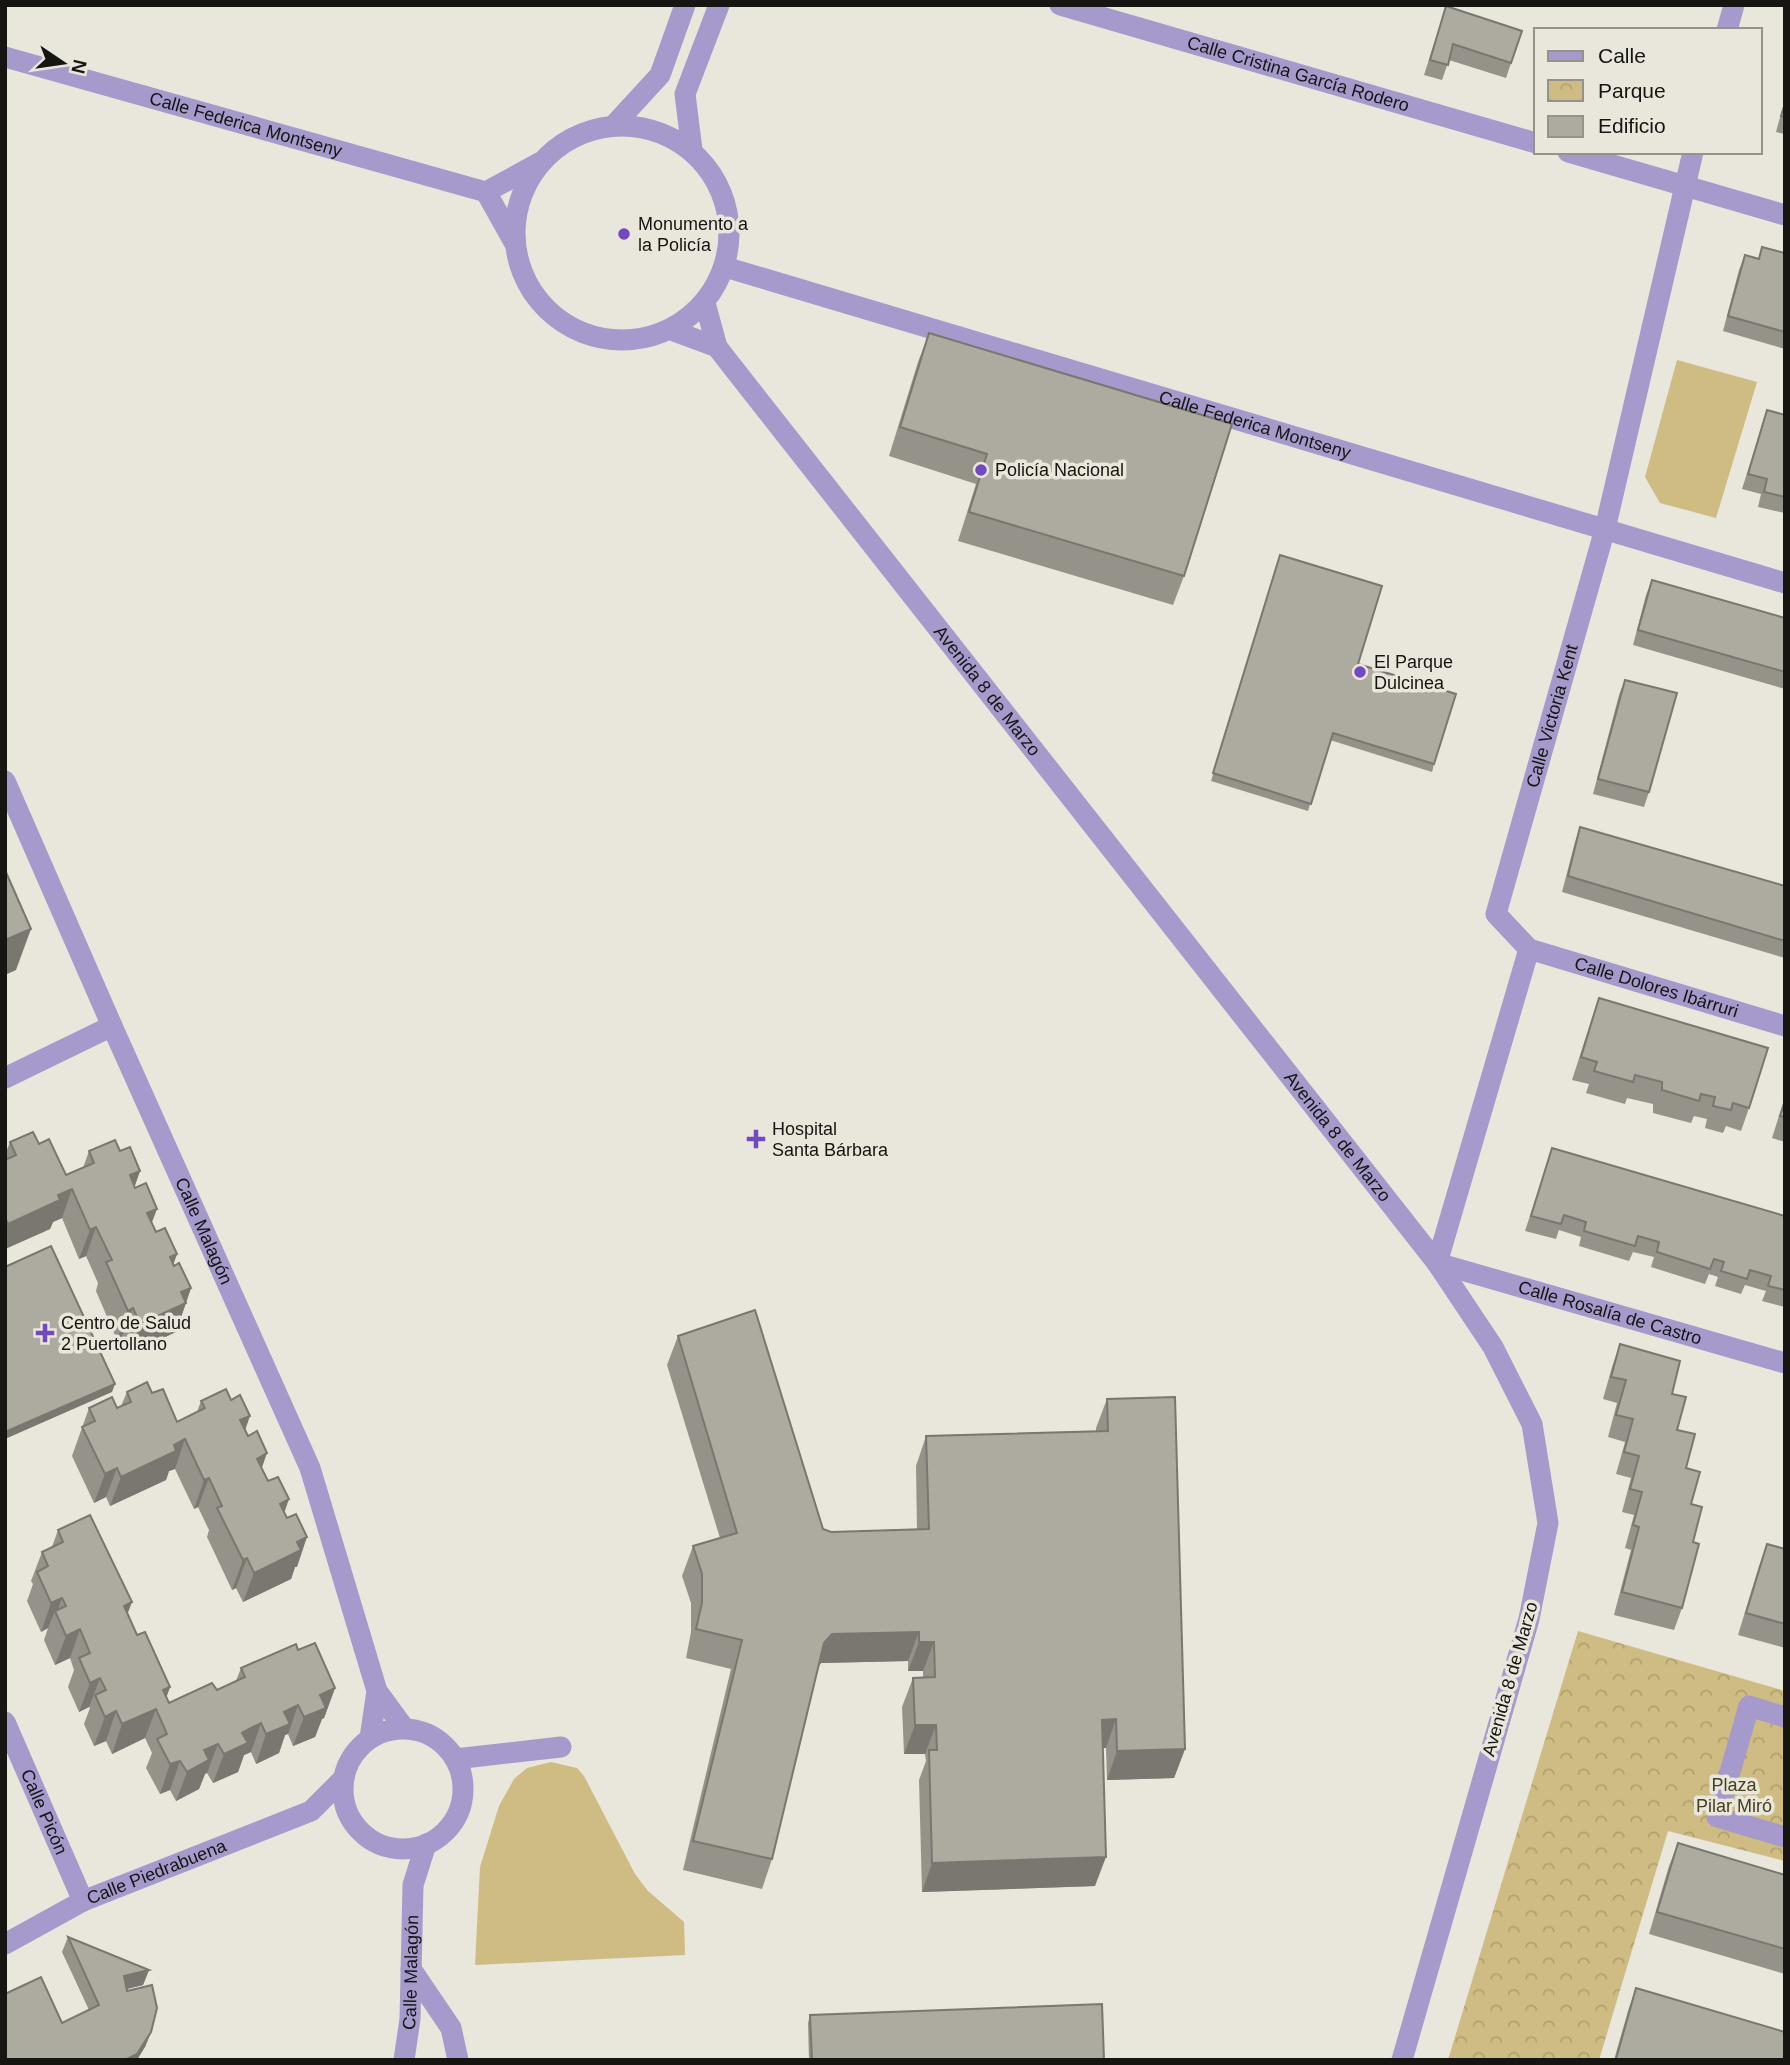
<svg xmlns="http://www.w3.org/2000/svg" width="1790" height="2065" font-family="Helvetica,sans-serif">
  <style>
    .park { fill: url(#park-crowns) }
    .garden { fill: #cebc82 }
    .lines { fill: none; stroke-linecap: round; stroke-linejoin: round }
    .minor { stroke: #a59acb; stroke-width: 21 }
    .wall { fill: #95928a }
    .shaded-wall { fill: #797770 }
    .building { fill: #adaaa0; stroke: #797770; stroke-width: 2 }
    .poi-dot { fill: #7249c2; stroke: #e9e6db; stroke-width: 2.5 }
    .labels { text-anchor: middle; dominant-baseline: central; stroke-width: 7; stroke-linejoin: round; paint-order: stroke }
    .street-label { font-size: 18px; fill: #161512; stroke: #e9e6db }
    .poi-label { font-size: 18px; fill: #161512; stroke: #e9e6db; text-anchor: start }
    .park-label { font-size: 18px; fill: #483e1c; stroke: #e9e6db }
  </style>
  <defs>
    <pattern id="park-crowns" width="20" height="18" patternUnits="userSpaceOnUse" patternTransform="scale(1.75)"><rect width="20" height="18" fill="#cebc82"/><path d="M2 6a3 3 0 1 1 6 0M12 15a3 3 0 1 1 6 0" fill="none" stroke="#b0a16f"/></pattern>
  </defs>
  <rect width="100%" height="100%" fill="#e9e6db"/>
  <polygon class="park" points="1578,1631 1785,1691 1785,1861 1668,1831 1599,2060 1448,2060"/>
  <g class="garden">
    <polygon points="1677,360 1757,382 1716,518 1660,503 1645,477"/>
    <polygon points="551,1762 577,1768 584,1776 635,1874 648,1891 684,1922 685,1955 475,1965 480,1867 499,1806 514,1779 527,1768"/>
  </g>
  <g class="lines">
    <g class="minor">
      <path id="s1" d="M1060,5l476,138"/>
      <polyline points="1727,30 1734,5"/>
      <path id="s2" d="M5,57l481,135 28,50"/>
      <polyline points="614,125 660,75 685,5"/>
      <circle cx="622" cy="233" r="107"/>
      <polyline points="692,150 685,94 719,5"/>
      <polyline points="1568,152 1785,215"/>
      <polyline points="486,192 539,163"/>
      <path id="s3" d="M725,267l1060,316"/>
      <path id="s4" d="M705,303l12,44 14,18 706,898 56,84 39,77 16,99 -19,96 -127,441"/>
      <polyline points="671,330 717,347"/>
      <path id="s5" d="M5,781l107,245 198,442 67,223 27,37"/>
      <path id="s6" d="M1529,949l-33,-35 109,-385 88,-377"/>
      <path id="s7" d="M1529,949l256,77"/>
      <polyline points="5,1078 112,1026"/>
      <path id="s8" d="M1437,1263l348,100"/>
      <polyline points="1437,1263 1529,949"/>
      <polyline points="1785,1717 1749,1706 1717,1817 1785,1837"/>
      <path id="s9" d="M5,1722l78,179"/>
      <circle cx="403" cy="1789" r="60"/>
      <polyline points="370,1738 377,1691"/>
      <polyline points="455,1759 561,1747"/>
      <path id="s10" d="M5,1944l78,-43 228,-90 33,-33"/>
      <polyline points="411,1969 451,2028 458,2060"/>
      <path id="s11" d="M404,2060l6,-41 3,-134 13,-41"/>
    </g>
  </g>
  <g class="wall">
    <polygon points="1446,6 1511,63 1506,78 1449,60 1442,80 1424,75"/>
    <polygon points="1785,99 1785,134 1776,132"/>
    <polygon points="1762,247 1785,253 1785,349 1723,331 1739,270 1745,255 1758,259"/>
    <polygon points="929,333 1184,576 1173,605 958,541 976,484 889,456 918,362"/>
    <polygon points="1767,410 1785,415 1785,513 1758,507 1761,494 1742,489"/>
    <polygon points="1277,563 1358,664 1434,764 1432,772 1330,740 1308,811 1211,781"/>
    <polygon points="1652,580 1785,618 1785,689 1633,645 1646,595"/>
    <polygon points="1625,680 1649,792 1644,807 1593,794 1619,695"/>
    <polygon points="1580,827 1785,886 1785,958 1562,892 1575,842"/>
    <polygon points="1599,998 1749,1108 1741,1131 1726,1126 1723,1133 1705,1128 1707,1119 1694,1116 1691,1123 1653,1113 1653,1104 1627,1098 1625,1104 1586,1093 1589,1084 1572,1080 1591,1021"/>
    <polygon points="1785,1097 1785,1142 1772,1138"/>
    <polygon points="10,1142 39,1144 66,1175 83,1168 89,1151 120,1151 140,1171 134,1187 156,1232 177,1254 173,1265 191,1288 176,1332 130,1353 122,1337 117,1340 96,1291 98,1283 86,1256 79,1259 62,1218 53,1222 50,1229 5,1249 5,1155"/>
    <polygon points="1552,1148 1785,1216 1785,1307 1762,1301 1766,1291 1745,1285 1741,1294 1715,1286 1718,1277 1709,1274 1705,1284 1651,1267 1654,1257 1633,1252 1629,1261 1579,1246 1581,1237 1559,1230 1556,1239 1525,1231"/>
    <polygon points="678,1336 823,1529 831,1532 917,1529 916,1466 926,1436 1096,1431 1096,1428 1107,1399 1185,1749 1174,1778 1107,1780 1106,1748 1103,1748 1095,1886 922,1892 919,1780 926,1761 925,1754 904,1754 902,1707 913,1678 923,1678 923,1671 908,1671 908,1661 821,1663 819,1666 772,1859 762,1889 683,1870 731,1669 686,1658 691,1632 691,1603 682,1576 693,1546 720,1538 667,1365"/>
    <polygon points="1620,1344 1672,1394 1677,1430 1686,1468 1691,1504 1693,1542 1682,1608 1674,1630 1614,1615 1631,1550 1625,1548 1634,1515 1622,1512 1631,1478 1616,1474 1625,1442 1608,1437 1617,1403 1603,1399 1612,1367"/>
    <polygon points="127,1392 152,1393 177,1422 197,1412 201,1401 245,1430 262,1468 284,1513 297,1567 295,1567 291,1579 243,1602 236,1588 232,1590 207,1537 209,1530 198,1507 194,1509 175,1469 169,1471 166,1480 110,1506 106,1497 94,1503 72,1456 89,1408 117,1408 121,1406"/>
    <polygon points="58,1530 128,1613 137,1635 170,1687 166,1698 169,1703 217,1690 236,1681 241,1668 298,1650 335,1688 324,1718 322,1719 315,1737 293,1746 288,1734 285,1735 279,1753 256,1764 251,1752 244,1755 238,1772 213,1783 207,1773 205,1774 199,1789 176,1801 170,1790 160,1794 146,1768 152,1753 145,1738 112,1754 106,1741 94,1746 84,1724 90,1708 89,1707 79,1712 68,1687 74,1670 70,1658 55,1665 44,1640 48,1628 41,1632 27,1601 33,1584 31,1581 42,1552 52,1547"/>
    <polygon points="1767,1544 1785,1549 1785,1648 1738,1635 1759,1566"/>
    <polygon points="1678,1843 1785,1875 1785,1974 1649,1934 1669,1866"/>
    <polygon points="68,1937 149,1970 143,1985 127,1989 151,2032 145,2047 62,2023 89,2010 62,1952"/>
    <polygon points="1636,1988 1785,2060 1614,2060 1628,2011"/>
    <polygon points="810,2015 1104,2060 809,2060 808,2023"/>
  </g>
  <g class="shaded-wall">
    <polygon points="31,929 16,970 5,975 5,940"/>
    <polygon points="140,1171 130,1200 130,1175"/>
    <polygon points="72,1189 62,1218 53,1222 50,1229 5,1249 5,1231 8,1224 58,1195"/>
    <polygon points="157,1209 146,1238 147,1213"/>
    <polygon points="96,1227 86,1256 79,1259 90,1230"/>
    <polygon points="177,1254 166,1283 170,1257"/>
    <polygon points="191,1288 176,1332 130,1353 140,1324 181,1292"/>
    <polygon points="133,1308 122,1337 117,1340 128,1311"/>
    <polygon points="115,1384 112,1392 5,1439 5,1432"/>
    <polygon points="250,1416 240,1445 240,1420"/>
    <polygon points="185,1439 175,1469 169,1471 166,1480 110,1506 121,1477 174,1445"/>
    <polygon points="267,1453 257,1482 257,1459"/>
    <polygon points="117,1468 106,1497 94,1503 105,1474"/>
    <polygon points="209,1478 198,1507 194,1509 204,1480"/>
    <polygon points="289,1499 279,1528 280,1504"/>
    <polygon points="307,1537 297,1567 295,1567 291,1579 243,1602 254,1573 297,1542"/>
    <polygon points="247,1558 236,1588 232,1590 243,1560"/>
    <polygon points="62,1598 56,1615 55,1611 48,1628 41,1632 51,1603"/>
    <polygon points="132,1602 121,1631 124,1606"/>
    <polygon points="80,1629 70,1658 55,1665 66,1636"/>
    <polygon points="919,1632 908,1661 821,1663 814,1672 824,1643 832,1634"/>
    <polygon points="919,1642 934,1642 923,1671 908,1671"/>
    <polygon points="100,1678 89,1707 79,1712 90,1683"/>
    <polygon points="170,1687 159,1717 163,1690"/>
    <polygon points="335,1688 324,1718 322,1719 315,1737 293,1746 304,1717 320,1695"/>
    <polygon points="298,1705 288,1734 285,1735 279,1753 256,1764 266,1734 284,1712"/>
    <polygon points="156,1709 145,1738 112,1754 122,1724"/>
    <polygon points="116,1711 106,1741 94,1746 105,1717"/>
    <polygon points="1116,1719 1106,1748 1091,1749 1102,1720"/>
    <polygon points="261,1723 251,1752 244,1755 238,1772 213,1783 224,1754 242,1733"/>
    <polygon points="915,1725 936,1725 925,1754 904,1754"/>
    <polygon points="218,1744 207,1773 205,1774 199,1789 176,1801 187,1772 204,1750"/>
    <polygon points="1185,1749 1174,1778 1107,1780 1117,1751"/>
    <polygon points="180,1761 170,1790 160,1794 170,1764"/>
    <polygon points="1106,1857 1095,1886 922,1892 932,1863"/>
    <polygon points="149,1970 143,1985 118,1991 124,1976"/>
    <polygon points="151,2032 145,2047 137,2060 125,2060"/>
  </g>
  <g class="building">
    <polygon points="1446,6 1522,31 1511,63 1453,44 1448,65 1430,60"/>
    <polygon points="1785,104 1785,117 1781,116"/>
    <polygon points="1762,247 1785,253 1785,332 1728,316 1745,255 1759,259"/>
    <polygon points="929,333 1232,424 1184,576 969,512 987,454 900,427"/>
    <polygon points="1767,410 1785,415 1785,497 1764,492 1767,479 1748,474"/>
    <polygon points="1280,555 1382,586 1358,664 1456,694 1434,764 1333,733 1311,804 1213,773"/>
    <polygon points="1652,580 1785,618 1785,672 1638,630"/>
    <polygon points="1625,680 1677,693 1649,792 1598,779"/>
    <polygon points="1580,827 1785,886 1785,941 1568,876"/>
    <polygon points="5,870 31,929 5,940"/>
    <polygon points="1599,998 1768,1048 1749,1108 1733,1103 1731,1110 1713,1106 1715,1097 1701,1094 1699,1101 1662,1090 1662,1082 1635,1075 1633,1082 1594,1071 1597,1062 1581,1057"/>
    <polygon points="1785,1101 1785,1117 1780,1116"/>
    <polygon points="33,1132 39,1144 49,1139 66,1175 94,1163 89,1151 115,1140 120,1151 130,1147 140,1171 130,1175 135,1188 146,1183 157,1209 147,1213 156,1232 165,1228 177,1254 170,1257 174,1266 179,1263 191,1288 181,1292 186,1303 140,1324 133,1308 128,1311 106,1262 112,1260 96,1227 90,1230 72,1189 58,1195 60,1200 8,1224 5,1218 5,1160 16,1155 10,1142"/>
    <polygon points="1552,1148 1785,1216 1785,1290 1768,1286 1771,1276 1750,1270 1747,1279 1721,1271 1724,1262 1714,1259 1710,1269 1657,1252 1659,1242 1638,1236 1635,1246 1584,1231 1586,1222 1564,1215 1561,1224 1531,1216"/>
    <polygon points="51,1246 115,1384 5,1432 5,1267"/>
    <polygon points="755,1310 823,1529 831,1532 929,1529 926,1436 1108,1431 1107,1399 1175,1397 1185,1749 1117,1751 1116,1719 1102,1720 1106,1857 932,1863 929,1750 937,1750 936,1725 915,1725 913,1678 935,1677 934,1642 919,1642 919,1632 832,1634 824,1643 772,1859 693,1841 742,1640 696,1629 702,1603 702,1574 693,1546 737,1533 678,1336"/>
    <polygon points="1620,1344 1680,1361 1672,1394 1686,1397 1677,1430 1695,1434 1686,1468 1700,1472 1691,1504 1702,1507 1693,1542 1699,1544 1682,1608 1622,1592 1639,1527 1633,1525 1642,1492 1630,1489 1639,1456 1624,1452 1633,1419 1616,1415 1626,1380 1611,1377"/>
    <polygon points="147,1382 152,1393 163,1389 177,1422 205,1408 201,1401 226,1389 231,1400 240,1395 250,1416 240,1420 248,1436 257,1431 267,1453 257,1459 268,1481 278,1477 289,1499 280,1504 287,1518 296,1514 307,1537 297,1542 301,1550 254,1573 247,1558 243,1560 217,1508 222,1506 209,1478 204,1480 185,1439 174,1445 176,1451 121,1477 117,1468 105,1474 82,1427 95,1421 89,1408 112,1397 117,1408 131,1402 127,1392"/>
    <polygon points="90,1515 132,1602 124,1606 137,1635 145,1632 170,1687 163,1690 169,1703 212,1683 217,1690 245,1677 241,1668 296,1644 298,1650 315,1643 335,1688 320,1695 326,1708 304,1717 298,1705 284,1712 290,1724 266,1734 261,1723 253,1727 242,1733 248,1743 224,1754 218,1744 204,1750 209,1760 187,1772 180,1761 170,1764 157,1739 167,1734 156,1709 122,1724 116,1711 105,1717 95,1695 106,1690 100,1678 90,1683 79,1658 90,1653 80,1629 66,1636 55,1611 66,1606 62,1598 51,1603 37,1572 48,1566 42,1552 63,1542 58,1530"/>
    <polygon points="1767,1544 1785,1549 1785,1624 1746,1613"/>
    <polygon points="1678,1843 1785,1875 1785,1949 1657,1912"/>
    <polygon points="68,1937 149,1970 124,1976 127,1991 152,1985 157,2008 151,2032 137,2054 125,2060 5,2060 5,1994 41,1977 62,2023 99,2005"/>
    <polygon points="1636,1988 1785,2032 1785,2060 1620,2060 1616,2059"/>
    <polygon points="1102,2004 1104,2060 812,2060 810,2015"/>
  </g>
  <g class="poi-dot">
    <circle cx="624" cy="234" r="7"/>
    <circle cx="981" cy="470" r="7"/>
    <circle cx="1360" cy="672" r="7"/>
    <path d="M752.5 1128.5h7v7h7v7h-7v7h-7v-7h-7v-7h7z"/>
    <path d="M41.5 1322.5h7v7h7v7h-7v7h-7v-7h-7v-7h7z"/>
  </g>
  <g class="labels">
    <g class="street-label">
      <text stroke="none"><textPath href="#s1" startOffset="248">Calle Cristina García Rodero</textPath></text>
      <text stroke="none"><textPath href="#s2" startOffset="250">Calle Federica Montseny</textPath></text>
      <text stroke="none"><textPath href="#s3" startOffset="553">Calle Federica Montseny</textPath></text>
      <text stroke="none"><textPath href="#s4" startOffset="483">Avenida 8 de Marzo</textPath></text>
      <text stroke="none"><textPath href="#s6" startOffset="254">Calle Victoria Kent</textPath></text>
      <text stroke="none"><textPath href="#s7" startOffset="133">Calle Dolores Ibárruri</textPath></text>
      <text stroke="none"><textPath href="#s4" startOffset="1050">Avenida 8 de Marzo</textPath></text>
      <text stroke="none"><textPath href="#s5" startOffset="492">Calle Malagón</textPath></text>
      <text stroke="none"><textPath href="#s8" startOffset="180">Calle Rosalía de Castro</textPath></text>
      <text transform="translate(1510 1679) rotate(-74)">Avenida 8 de Marzo</text>
      <text stroke="none"><textPath href="#s9" startOffset="98">Calle Picón</textPath></text>
      <text stroke="none"><textPath href="#s10" startOffset="168">Calle Piedrabuena</textPath></text>
      <text stroke="none"><textPath href="#s11" startOffset="88">Calle Malagón</textPath></text>
    </g>
    <g class="poi-label">
      <text x="638" y="224">Monumento a<tspan x="638" dy="21">la Policía</tspan></text>
      <text x="995" y="470">Policía Nacional</text>
      <text x="1374" y="662">El Parque<tspan x="1374" dy="21">Dulcinea</tspan></text>
      <text x="772" y="1129">Hospital<tspan x="772" dy="21">Santa Bárbara</tspan></text>
      <text x="61" y="1323">Centro de Salud<tspan x="61" dy="21">2 Puertollano</tspan></text>
    </g>
    <g class="park-label">
      <text x="1734" y="1785">Plaza<tspan x="1734" dy="21">Pilar Miró</tspan></text>
    </g>
  </g>
  <rect width="1790" height="2065" fill="none" stroke="#161512" stroke-width="14"/>
  <rect x="1534" y="28" width="228" height="126" fill="#e9e6db" stroke="#95928b" stroke-width="2"/>
  <rect x="1548" y="51" width="35" height="10" fill="#a59acb" stroke="#95928b" stroke-width="2"/>
  <text x="1598" y="63" font-size="21" fill="#161512">Calle</text>
  <rect x="1548" y="80" width="35" height="21" fill="url(#park-crowns)" stroke="#95928b" stroke-width="2"/>
  <text x="1598" y="98" font-size="21" fill="#161512">Parque</text>
  <rect x="1548" y="116" width="35" height="21" fill="#adaaa0" stroke="#95928b" stroke-width="2"/>
  <text x="1598" y="133" font-size="21" fill="#161512">Edificio</text>
  <g transform="translate(63 63) rotate(103)" stroke="#e9e6db" stroke-width="5" paint-order="stroke">
  <path d="M0-5L12 26L0 18L-12 26Z" fill="#161512"/>
  <text y="-10" font-size="19" font-weight="bold" text-anchor="middle" fill="#161512">N</text>
  </g>
</svg>
